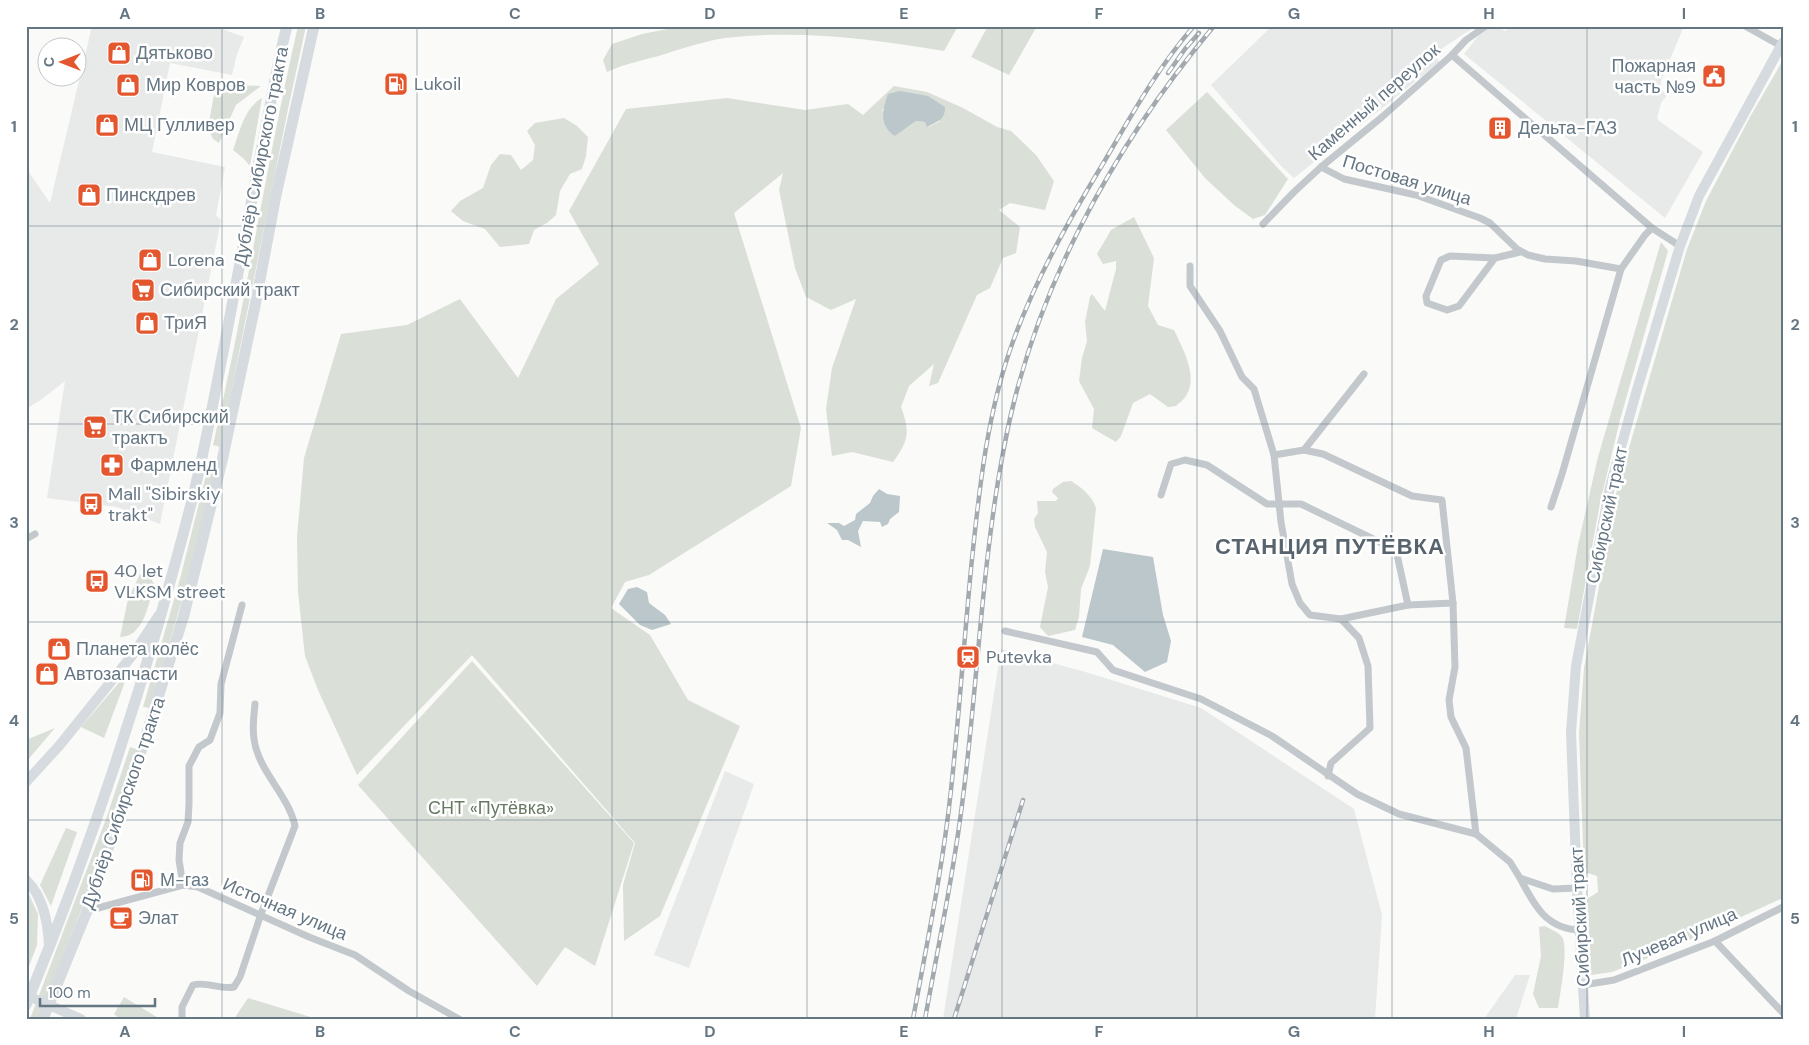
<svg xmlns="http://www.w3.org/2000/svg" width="1809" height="1045" font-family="'DM Sans',sans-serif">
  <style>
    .built { fill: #e8e9e9 }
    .green { fill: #dadfd7; fill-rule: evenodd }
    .water { fill: #bbc7cb }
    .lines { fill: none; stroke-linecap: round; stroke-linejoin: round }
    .minor { stroke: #c3c8cc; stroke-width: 7 }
    .secondary { stroke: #d6dbdf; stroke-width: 10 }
    .primary { stroke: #d6dbdf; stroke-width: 11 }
    .rail-casing { stroke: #a2aab0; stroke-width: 4.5 }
    .rail { stroke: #fff; stroke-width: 2.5; stroke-dasharray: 8; stroke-linecap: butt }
    .grid { fill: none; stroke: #657683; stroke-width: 1; stroke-opacity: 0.55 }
    .labels { text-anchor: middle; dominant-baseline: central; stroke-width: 5; stroke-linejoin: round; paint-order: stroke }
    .poi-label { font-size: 18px; fill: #657683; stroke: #fff; text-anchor: start }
    .street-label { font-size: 18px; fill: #657683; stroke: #fff }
    .park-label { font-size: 18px; fill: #687a64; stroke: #fff }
    .district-label { font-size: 22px; font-weight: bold; letter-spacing: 1px; fill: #57646e; stroke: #fff }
    .neatline { fill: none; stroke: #657683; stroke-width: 2 }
    .grid-label { font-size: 16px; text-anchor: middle; font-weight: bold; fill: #657683 }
  </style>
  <rect width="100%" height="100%" fill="#fafaf8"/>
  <g class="built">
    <polygon points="92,26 214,26 244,37 237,54 232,75 170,63 152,152 225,167 216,215 221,220 160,524 117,507 47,498 65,381 42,399 26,409 26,168 50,203"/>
    <polygon points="1272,26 1476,26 1444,47 1434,56 1440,62 1294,178 1281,166 1211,85"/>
    <polygon points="1492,26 1506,31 1511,26 1684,26 1661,81 1660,89 1667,95 1661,103 1657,118 1659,121 1703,152 1665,218 1464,54 1482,31"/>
    <polygon points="1001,649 1089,673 1201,708 1354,809 1382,915 1375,1019 943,1019"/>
    <polygon points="725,771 754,784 689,968 654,955"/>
    <polygon points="1515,975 1530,975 1516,1019 1484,1019"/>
  </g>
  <g class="green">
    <path d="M298,26h8l-18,83 -68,338 -7,-2c32,-138 53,-280 85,-419z"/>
    <path d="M683,26h275l-14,25c-60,-10 -117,-18 -178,-16 -21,1 -43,2 -64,8 -13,3 -25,7 -37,11 -20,6 -39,9 -58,18l-4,-12 9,-16 30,-10z"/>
    <polygon points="988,26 1037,26 1009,75 971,57"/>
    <polygon points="1783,60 1783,898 1666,951 1612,972 1591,975 1587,899 1598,892 1597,876 1584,872 1579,733 1584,668 1617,489 1687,249 1706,201 1750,117"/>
    <polygon points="230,85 261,86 236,105 219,143 213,139 208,127 214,95 221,87"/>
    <path d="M894,86l33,6 36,16 34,19 14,4 25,24 18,26 -9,29 -35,-7 -11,7 21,17 -4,26 -13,5 -13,30 -13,7 -39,88 -9,3 5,-22 -25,22 -8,21c9,24 8,34 -8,55l-41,-10 -20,4 -6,-47 6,-41 24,-69 -25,11 -25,-13 -11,-29 -16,-78 4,-17 -49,40 67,215 -10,58 -142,89 -24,7 -14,26 39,27 38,65 52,26 -80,190 -36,25 -1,-56 12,-42 -163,-188 -115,120 -39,-85 -13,-34 -7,-64 -1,-55 7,-79 37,-124 66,-9 53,-26 58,79 38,-79 43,-35 -30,-53 57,-102 101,-11 78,12 43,-6 15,11zM882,109l58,12 -12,6 -3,-5 -9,-1 -21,15z"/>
    <polygon points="1207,92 1288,179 1265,215 1253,219 1234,205 1205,178 1166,130"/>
    <path d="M262,98l-12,68 -7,-8 -10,-8c7,-19 11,-42 29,-52z"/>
    <polygon points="564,118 577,126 588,137 586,156 582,169 570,174 560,191 556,215 547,223 534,230 529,244 500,247 485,229 463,221 451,211 460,201 483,188 491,165 500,154 511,155 521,170 533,160 535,145 527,131 535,123"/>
    <path d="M1134,217l20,41 -6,48 10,19 16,5c8,17 24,45 13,64 -2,5 -8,9 -11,12l-8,1 -18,-13 -17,9 -12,33 -5,6 -24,-14 2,-19 -15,-28 3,-23 5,-17 -2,-19 5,-25 2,-3 13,17 11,-42v-8l-13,3 -6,-10 14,-24z"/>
    <polygon points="1661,242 1668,251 1620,420 1600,503 1577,629 1564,628 1578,545 1598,457"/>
    <polygon points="209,463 217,464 187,583 150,708 143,707 180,579"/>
    <path d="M1071,481c9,5 22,16 25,27l-6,58 -9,23 -2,28 -4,13 -27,6 -8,-9 8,-40 -3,-15 2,-20 -12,-25 -1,-8 4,-6 -1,-12h19l2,-3 -6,-6 1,-3 10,-7z"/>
    <path d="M140,574l9,1 5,9c-5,19 -10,53 -34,53l8,-38z"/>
    <polygon points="472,661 634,843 595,966 565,947 537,986 358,785"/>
    <polygon points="129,671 104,738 81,727"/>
    <polygon points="55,728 26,762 26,740"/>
    <polygon points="130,747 136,749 95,874 39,1019 30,1019 106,819"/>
    <polygon points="66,828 77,832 51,906 40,885"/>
    <polygon points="26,888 38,914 37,945 26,974"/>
    <path d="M1545,926c5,3 13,6 17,11 7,10 -2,58 -4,71h-19l-6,-14 8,-38 -2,-29z"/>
    <polygon points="124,997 160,1019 120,1019 114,1014"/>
    <polygon points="248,998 317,1019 234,1019"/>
  </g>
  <g class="water">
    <path d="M900,91l28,5 17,11c0,13 -7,14 -18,20l-2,-5 -9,-1 -21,15c-16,-10 -13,-26 -7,-42z"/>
    <polygon points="879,489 887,494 900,496 899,512 890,519 888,524 882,527 880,522 863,521 858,531 861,547 848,540 842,540 837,530 827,523 839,523 844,526 855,520 856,514 870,503 873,496"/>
    <polygon points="1103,549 1153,557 1163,615 1171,641 1167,662 1145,672 1113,645 1082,637"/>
    <polygon points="637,587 647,592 649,603 665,615 671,624 652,630 640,625 619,604 628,589"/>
  </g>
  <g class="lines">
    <g class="minor">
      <polyline points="1745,26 1781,46"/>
      <polyline points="1452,55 1652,228 1680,246"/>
      <polyline points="1321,167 1344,179 1416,195 1480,218 1490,223 1517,249 1528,255 1545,259 1576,261 1621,269"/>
      <polyline points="1263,224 1294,192 1321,167 1382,117 1452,55 1466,40 1486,26"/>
      <polyline points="1495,258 1459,306 1447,310 1427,303 1426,296 1441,260 1450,256 1495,258 1520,252"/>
      <polyline points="1190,266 1190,286 1220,331 1242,377 1254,389 1274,455 1281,522 1292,584 1300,603 1310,615 1341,619 1359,638 1368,666 1370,728 1331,763 1328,776"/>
      <polyline points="1304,450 1364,374"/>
      <polyline points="1274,455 1304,450 1323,454 1412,496 1442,500 1453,603 1455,667 1449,700 1451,717 1466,748 1476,834"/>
      <polyline points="1161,495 1171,464 1185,460 1207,465 1267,504 1301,504 1396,550 1408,605"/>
      <polyline points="1551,507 1562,474 1621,269 1645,235 1652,228"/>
      <polyline points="26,539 35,534"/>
      <polyline points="1341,619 1408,605 1453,603"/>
      <polyline points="1005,631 1097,652 1113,670 1201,699 1272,736 1357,794 1399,814 1476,834 1510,862 1520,878 1553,889 1577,888"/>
      <path d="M1520,878c14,27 26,51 60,52"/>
      <polyline points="183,885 179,860 180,843 188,822 189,804 189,766 199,747 210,740 220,713 221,684 242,605"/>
      <polyline points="87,911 183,885 198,887 309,937 355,955 409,991 459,1019"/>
      <polyline points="1715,941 1783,1013"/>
      <polyline points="1583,985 1614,980 1715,941 1783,907"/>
      <path d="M182,1019v-12l11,-22c14,-4 28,5 41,2l6,-10 21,-63 34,-88c-7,-32 -37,-55 -41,-87 -2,-12 0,-24 1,-35"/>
    </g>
    <g class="secondary">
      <polyline points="26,782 59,746 134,653 159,615"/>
      <path d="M26,880c18,17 22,43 23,66"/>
      <polyline points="26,995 81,1019"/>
      <polyline points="1585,1019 1577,888 1571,732 1576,666 1610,487 1636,393 1680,246 1699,196 1783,42"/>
    </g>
    <g class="primary">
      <path d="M26,1005c51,-124 95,-251 132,-380 15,-54 31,-108 43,-163 22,-103 40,-207 60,-311 9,-41 15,-84 26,-125"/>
      <polyline points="43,1019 87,911 143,745 184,615 222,461 255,306 276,195 314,26"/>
    </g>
    <g class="rail-casing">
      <g id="rail">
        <polyline points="1168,73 1185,49 1199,33"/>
        <path d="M913,1019c14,-76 30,-153 38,-229 8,-74 13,-148 20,-221 8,-79 16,-159 44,-233 23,-61 55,-118 89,-174 27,-46 54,-95 90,-136"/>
        <path d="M925,1019c14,-77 30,-153 39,-230 14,-112 18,-225 39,-336 28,-158 109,-305 211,-427"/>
        <polyline points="954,1019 1023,800"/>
      </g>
    </g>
    <use href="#rail" class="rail"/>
  </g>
  <path class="grid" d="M222,26v993M417,26v993M612,26v993M807,26v993M1002,26v993M1197,26v993M1392,26v993M1587,26v993M26,226h1757M26,424h1757M26,622h1757M26,820h1757"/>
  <defs>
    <g id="shop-square" transform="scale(1.25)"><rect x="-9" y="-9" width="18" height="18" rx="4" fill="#e4572e" stroke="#fff"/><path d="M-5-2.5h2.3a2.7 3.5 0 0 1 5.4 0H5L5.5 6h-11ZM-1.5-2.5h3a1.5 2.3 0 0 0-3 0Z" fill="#fff"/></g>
    <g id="civic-square" transform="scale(1.25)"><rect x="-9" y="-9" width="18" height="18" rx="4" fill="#e4572e" stroke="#fff"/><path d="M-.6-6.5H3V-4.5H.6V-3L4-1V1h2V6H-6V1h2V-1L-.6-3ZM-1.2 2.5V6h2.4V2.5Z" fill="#fff"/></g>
    <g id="fuel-square" transform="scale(1.25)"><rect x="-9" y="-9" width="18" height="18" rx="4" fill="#e4572e" stroke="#fff"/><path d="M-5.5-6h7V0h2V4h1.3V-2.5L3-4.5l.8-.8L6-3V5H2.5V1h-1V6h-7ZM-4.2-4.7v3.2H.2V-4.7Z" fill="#fff"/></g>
    <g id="building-square" transform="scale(1.25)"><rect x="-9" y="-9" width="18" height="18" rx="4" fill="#e4572e" stroke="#fff"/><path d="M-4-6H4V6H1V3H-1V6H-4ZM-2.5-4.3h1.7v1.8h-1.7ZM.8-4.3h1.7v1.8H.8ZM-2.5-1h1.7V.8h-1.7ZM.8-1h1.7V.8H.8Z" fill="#fff"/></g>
    <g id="supermarket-square" transform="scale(1.25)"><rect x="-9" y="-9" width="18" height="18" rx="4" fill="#e4572e" stroke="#fff"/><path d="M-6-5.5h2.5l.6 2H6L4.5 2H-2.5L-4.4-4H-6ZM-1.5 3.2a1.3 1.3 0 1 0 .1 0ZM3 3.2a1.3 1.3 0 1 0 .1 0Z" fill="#fff"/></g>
    <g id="pharmacy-square" transform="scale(1.25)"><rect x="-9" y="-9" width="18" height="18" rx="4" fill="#e4572e" stroke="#fff"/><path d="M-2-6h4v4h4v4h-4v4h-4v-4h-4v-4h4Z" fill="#fff"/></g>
    <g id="bus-square" transform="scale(1.25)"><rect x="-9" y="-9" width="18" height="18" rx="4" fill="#e4572e" stroke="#fff"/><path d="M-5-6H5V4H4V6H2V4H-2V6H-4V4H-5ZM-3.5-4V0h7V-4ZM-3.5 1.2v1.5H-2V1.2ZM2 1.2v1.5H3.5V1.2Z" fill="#fff"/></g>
    <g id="station-square" transform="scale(1.25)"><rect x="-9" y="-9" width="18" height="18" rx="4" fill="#e4572e" stroke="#fff"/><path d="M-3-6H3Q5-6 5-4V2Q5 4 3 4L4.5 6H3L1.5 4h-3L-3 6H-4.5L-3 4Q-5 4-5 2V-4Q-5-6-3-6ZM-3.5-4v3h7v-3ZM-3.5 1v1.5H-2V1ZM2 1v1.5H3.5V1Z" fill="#fff"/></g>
    <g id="cafe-square" transform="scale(1.25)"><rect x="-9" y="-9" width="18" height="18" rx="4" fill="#e4572e" stroke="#fff"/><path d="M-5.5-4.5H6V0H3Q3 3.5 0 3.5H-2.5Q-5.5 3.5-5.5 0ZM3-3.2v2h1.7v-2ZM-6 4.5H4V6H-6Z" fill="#fff"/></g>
  </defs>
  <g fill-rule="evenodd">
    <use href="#shop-square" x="119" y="53"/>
    <use href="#civic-square" x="1714" y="76"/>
    <use href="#fuel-square" x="396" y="84"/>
    <use href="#shop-square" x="128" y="85"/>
    <use href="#shop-square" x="107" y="125"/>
    <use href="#building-square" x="1500" y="128"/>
    <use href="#shop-square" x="89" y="195"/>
    <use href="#shop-square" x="150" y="260"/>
    <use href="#supermarket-square" x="143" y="290"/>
    <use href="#shop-square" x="147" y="323"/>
    <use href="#supermarket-square" x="95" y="427"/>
    <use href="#pharmacy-square" x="112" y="465"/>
    <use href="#bus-square" x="91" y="504"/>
    <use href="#bus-square" x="97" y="581"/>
    <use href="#shop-square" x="59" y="649"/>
    <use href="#station-square" x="968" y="657"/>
    <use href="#shop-square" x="47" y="674"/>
    <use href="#fuel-square" x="142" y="880"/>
    <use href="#cafe-square" x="121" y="918"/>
  </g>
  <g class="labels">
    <g class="poi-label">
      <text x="136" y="53">Дятьково</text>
      <text x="1696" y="66" text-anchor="end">Пожарная<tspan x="1696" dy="21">часть №9</tspan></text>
      <text x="414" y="84">Lukoil</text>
      <text x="146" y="85">Мир Ковров</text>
      <text x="124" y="125">МЦ Гулливер</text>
      <text x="1518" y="128">Дельта-ГАЗ</text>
      <text x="106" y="195">Пинскдрев</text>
      <text x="168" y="260">Lorena</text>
      <text x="160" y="290">Сибирский тракт</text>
      <text x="164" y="323">ТриЯ</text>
      <text x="112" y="417">ТК Сибирский<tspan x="112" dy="21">трактъ</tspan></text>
      <text x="130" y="465">Фармленд</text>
      <text x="108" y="494">Mall "Sibirskiy<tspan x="108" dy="21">trakt"</tspan></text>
      <text x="114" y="571">40 let<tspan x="114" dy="21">VLKSM street</tspan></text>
      <text x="76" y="649">Планета колёс</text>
      <text x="986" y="657">Putevka</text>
      <text x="64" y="674">Автозапчасти</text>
      <text x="160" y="880">М-газ</text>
      <text x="138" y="918">Элат</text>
    </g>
    <g class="street-label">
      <text transform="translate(1374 102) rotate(-41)">Каменный переулок</text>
      <text transform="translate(261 156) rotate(-79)">Дублёр Сибирского тракта</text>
      <text transform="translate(1407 180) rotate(17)">Постовая улица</text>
      <text transform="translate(1607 515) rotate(-78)">Сибирский тракт</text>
      <text transform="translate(123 803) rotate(-71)">Дублёр Сибирского тракта</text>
      <text transform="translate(285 909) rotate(23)">Источная улица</text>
      <text transform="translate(1580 917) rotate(-93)">Сибирский тракт</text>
      <text transform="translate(1679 937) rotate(-23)">Лучевая улица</text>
    </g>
    <g class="park-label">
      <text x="491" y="808">СНТ «Путёвка»</text>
    </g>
    <g class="district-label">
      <text x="1330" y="546">СТАНЦИЯ ПУТЁВКА</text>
    </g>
  </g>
  <rect width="1809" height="1045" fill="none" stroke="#ffffff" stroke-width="55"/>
  <g transform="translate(62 62) rotate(270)"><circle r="24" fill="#ffffff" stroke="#c1c8cd"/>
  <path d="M0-4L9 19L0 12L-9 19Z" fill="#e4572e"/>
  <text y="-8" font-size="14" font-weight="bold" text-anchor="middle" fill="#657683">С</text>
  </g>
  <path d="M40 998v8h115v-8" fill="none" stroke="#657683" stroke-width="2.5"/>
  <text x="48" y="998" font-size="15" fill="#657683" stroke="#ffffff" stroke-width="4" paint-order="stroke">100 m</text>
  <rect x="28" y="28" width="1754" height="990" class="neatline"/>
  <g class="grid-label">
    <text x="125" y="19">A</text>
    <text x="320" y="19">B</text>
    <text x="515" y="19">C</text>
    <text x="710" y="19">D</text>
    <text x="904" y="19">E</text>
    <text x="1099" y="19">F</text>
    <text x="1294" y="19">G</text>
    <text x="1489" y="19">H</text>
    <text x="1684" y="19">I</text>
    <text x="14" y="132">1</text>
    <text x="1795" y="132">1</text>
    <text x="14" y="330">2</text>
    <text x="1795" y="330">2</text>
    <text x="14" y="528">3</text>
    <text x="1795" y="528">3</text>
    <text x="14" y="726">4</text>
    <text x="1795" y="726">4</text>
    <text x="14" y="924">5</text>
    <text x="1795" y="924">5</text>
    <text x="125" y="1037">A</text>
    <text x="320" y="1037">B</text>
    <text x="515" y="1037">C</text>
    <text x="710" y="1037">D</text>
    <text x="904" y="1037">E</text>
    <text x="1099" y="1037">F</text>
    <text x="1294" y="1037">G</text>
    <text x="1489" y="1037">H</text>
    <text x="1684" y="1037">I</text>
  </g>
</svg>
